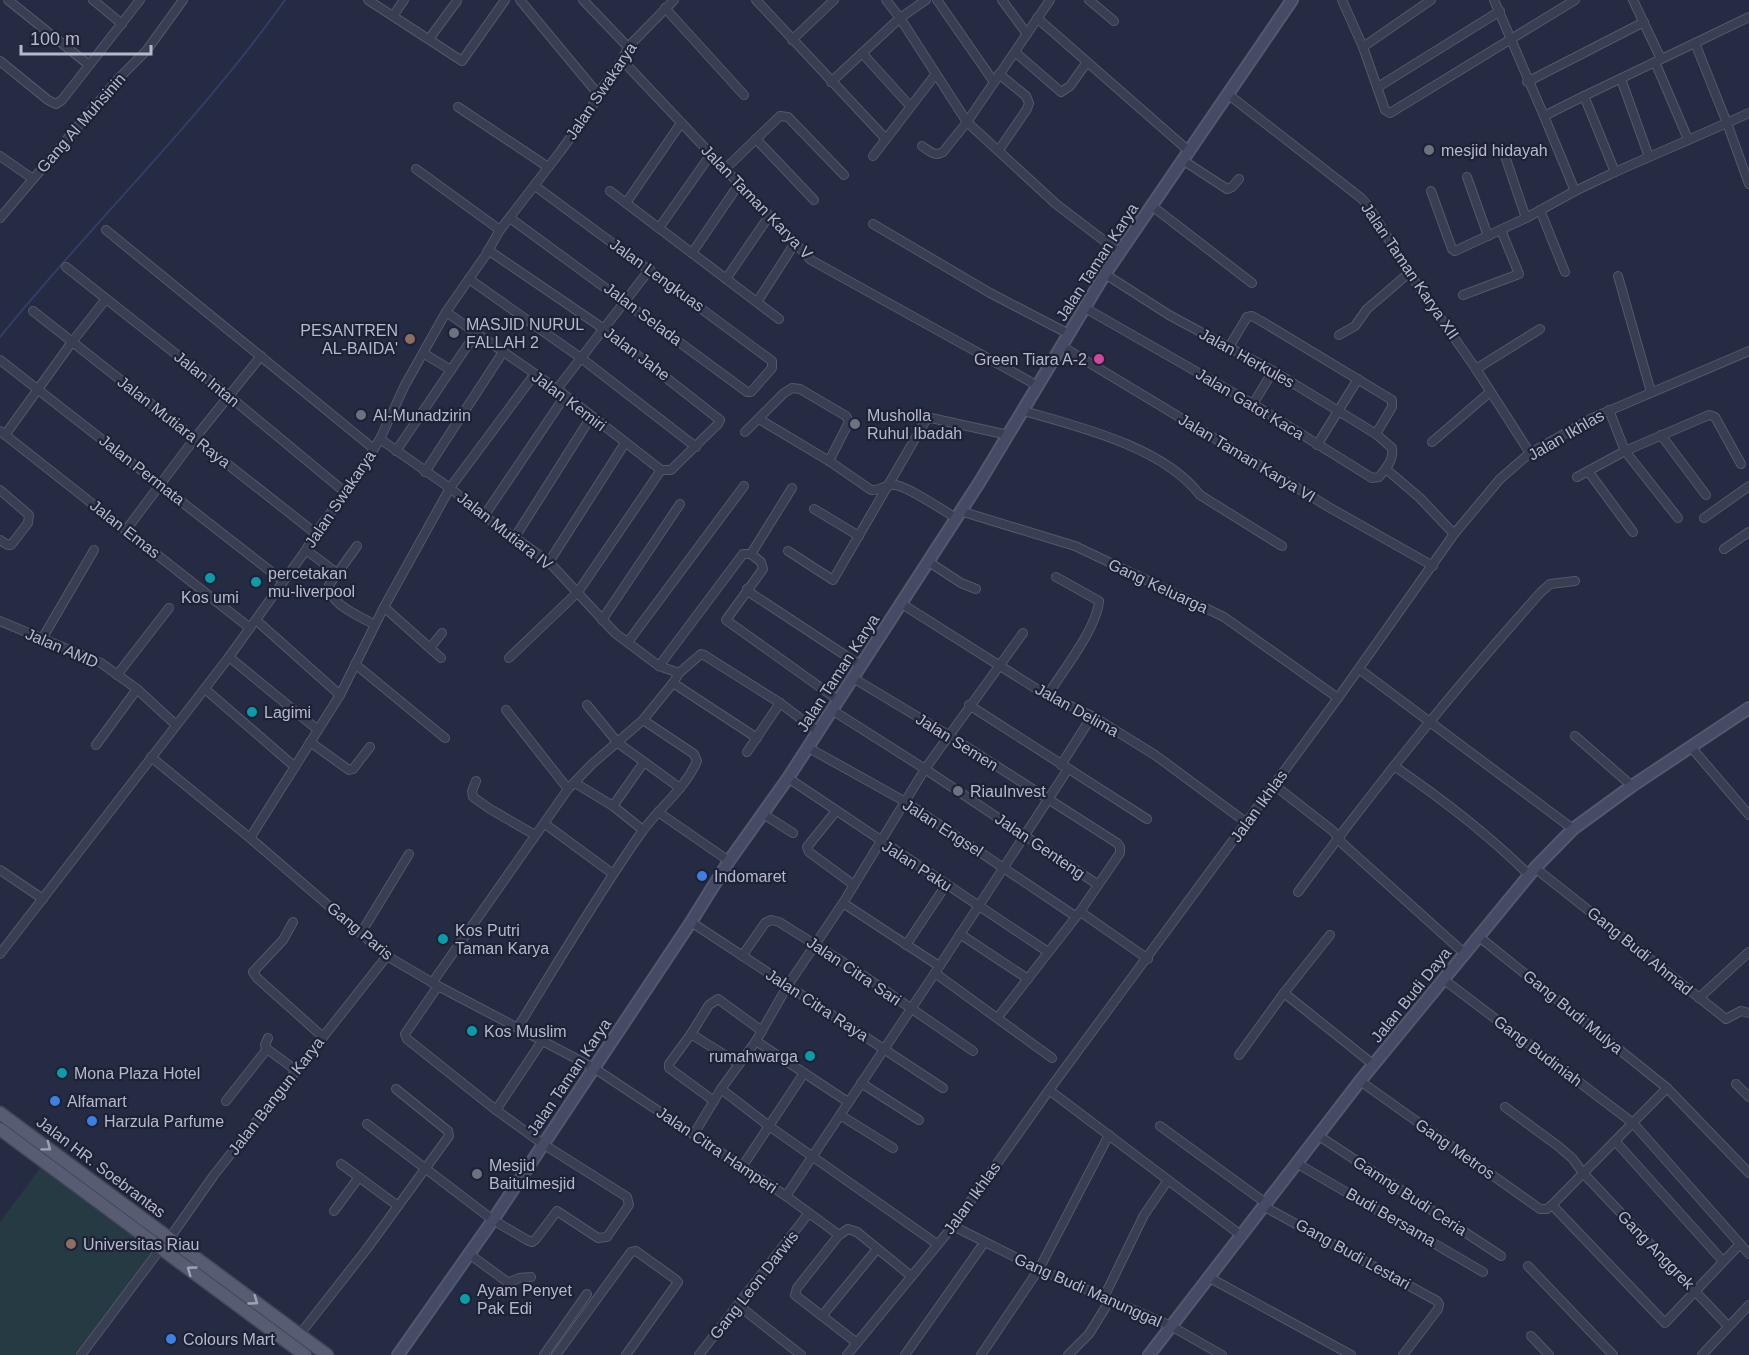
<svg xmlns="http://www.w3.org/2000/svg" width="1749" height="1355" font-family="Helvetica,sans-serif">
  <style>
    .green { fill: #263a43 }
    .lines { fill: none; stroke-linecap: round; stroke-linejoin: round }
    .stream { stroke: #343d66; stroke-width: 2 }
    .street-casing { stroke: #54586c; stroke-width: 10 }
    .secondary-casing { stroke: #54586c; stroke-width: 14 }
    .primary-casing { stroke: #42465b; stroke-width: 15 }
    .street { stroke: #393e52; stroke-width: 8 }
    .secondary { stroke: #464b65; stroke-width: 10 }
    .primary { stroke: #575c72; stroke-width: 12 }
    .oneway { stroke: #9ea2b6 }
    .worship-dot { fill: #6b7280; stroke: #1d2237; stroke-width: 2 }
    .education-dot { fill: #8d6e63; stroke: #1d2237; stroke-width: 2 }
    .hotel-dot { fill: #d1479c; stroke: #1d2237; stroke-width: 2 }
    .culture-dot { fill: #0f9aa8; stroke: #1d2237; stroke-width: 2 }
    .shop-dot { fill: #3f7fe0; stroke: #1d2237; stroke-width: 2 }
    .labels { text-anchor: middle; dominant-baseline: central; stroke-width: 4.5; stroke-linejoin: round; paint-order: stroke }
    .street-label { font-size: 16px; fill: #b6b9cc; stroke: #1d2237 }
    .poi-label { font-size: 16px; fill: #b6b9cc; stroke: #1d2237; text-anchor: start }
  </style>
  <rect width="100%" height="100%" fill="#242b42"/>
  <polygon class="green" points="40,1168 152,1251 76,1355 0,1355 0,1222"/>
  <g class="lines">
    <path class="stream" d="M0,337c92,-114 200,-217 285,-337"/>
    <g class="street-casing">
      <g id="street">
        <polyline points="8,0 89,65"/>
        <polyline points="93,0 122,24"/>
        <polyline points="368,0 462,61 505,0"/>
        <polyline points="520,0 598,94"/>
        <polyline points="583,0 628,47"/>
        <polyline points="756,0 886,139 935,75"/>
        <polyline points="886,0 900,18 967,122 1056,204 1119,252"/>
        <polyline points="937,0 994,82"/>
        <polyline points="1002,0 1027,34"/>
        <polyline points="1089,0 1114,21"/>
        <polyline points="1342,0 1363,47 1385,110 1390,113 1575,0"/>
        <polyline points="1494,0 1544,116 1584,96"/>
        <polyline points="1633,0 1661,59"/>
        <polyline points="665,8 744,95"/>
        <polyline points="393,16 404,0"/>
        <polyline points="1037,18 1190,152"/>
        <polyline points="429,39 457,1"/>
        <polyline points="792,40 834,0"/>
        <polyline points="1695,43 1749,17"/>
        <polyline points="1363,47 1431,0"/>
        <polyline points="1015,52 1061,92 1070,86 1087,62"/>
        <polyline points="862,53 910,106"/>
        <polyline points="622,60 811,260 1038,386"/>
        <polyline points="0,61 48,100 56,104 62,100 140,0"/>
        <polyline points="1655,62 1688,139"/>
        <polyline points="999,74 1026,96 1029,103 1027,109 999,150"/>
        <polyline points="1621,79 1649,157"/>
        <polyline points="831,82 900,18 926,0"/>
        <polyline points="1527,82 1644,22"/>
        <polyline points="1378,87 1500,11"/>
        <polyline points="1229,95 1361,198 1369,207 1409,273 1476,369 1530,453"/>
        <polyline points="458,107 548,167"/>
        <path d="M1749,113c-44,20 -89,39 -134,59l-31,-76 111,-53 32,80 22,61"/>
        <polyline points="1544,116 1575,191 1615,172"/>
        <polyline points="756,139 814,200"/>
        <path d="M922,146c7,5 13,11 21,6l24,-30 83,-122"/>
        <polyline points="0,156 33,179"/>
        <polyline points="873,156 886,139"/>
        <polyline points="1505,156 1526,218"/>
        <polyline points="1184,161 1227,189 1232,187 1239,179"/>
        <polyline points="416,169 500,230"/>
        <polyline points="725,169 780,116 788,117 844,175"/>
        <polyline points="1467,177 1488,236"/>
        <polyline points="610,191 779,319"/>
        <polyline points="1431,191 1452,249 1455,251 1526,218 1575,191"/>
        <polyline points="626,203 681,123"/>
        <polyline points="1152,206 1252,283"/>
        <polyline points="1540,210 1565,272"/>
        <polyline points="0,218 118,79 147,50 183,0"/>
        <polyline points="510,218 747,392 751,392 772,368 772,361 535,186"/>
        <polyline points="873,224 990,293 1069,334"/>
        <polyline points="659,228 711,154"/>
        <polyline points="106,230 374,449"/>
        <polyline points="488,250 604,329 720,420 718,424 671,470 661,470"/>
        <polyline points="692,253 739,184"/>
        <polyline points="66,267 229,396 346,493"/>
        <polyline points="1618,276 1651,392"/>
        <polyline points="469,279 581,358 696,447"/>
        <polyline points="726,279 769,216"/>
        <polyline points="1463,295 1519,274 1501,230"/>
        <polyline points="757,302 795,243"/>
        <path d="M1085,308l168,96 119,74 7,-1c7,-9 15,-17 13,-29l-16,-14 -103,-63 -104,-56 -64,-41"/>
        <polyline points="33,311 315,533"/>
        <polyline points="446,312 557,389 661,470"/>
        <polyline points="1339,335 1355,326 1367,309 1409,273"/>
        <polyline points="1063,347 1332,509 1433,566"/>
        <polyline points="1229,347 1247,317 1252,316 1261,321 1392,400 1392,407 1376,434"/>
        <polyline points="423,353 451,370"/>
        <polyline points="0,360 283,581"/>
        <polyline points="1476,369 1540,329"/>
        <polyline points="557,389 650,269"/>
        <polyline points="1253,404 1273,371"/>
        <polyline points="1609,410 1625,451 1678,518"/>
        <path d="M1024,411c56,16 139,36 176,84l82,51"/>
        <path d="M759,419l70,42 42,29c9,1 14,-6 23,-5 12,0 50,26 62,33"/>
        <polyline points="0,431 250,628"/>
        <polyline points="745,432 784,393 792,388 800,389 846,416 849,422 829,461"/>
        <polyline points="5,435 72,342 106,299"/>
        <polyline points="1661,435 1706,495"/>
        <polyline points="380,439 450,488 484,516 549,562 615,633 659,666 679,673"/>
        <polyline points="1432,442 1490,392"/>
        <polyline points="1317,445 1358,379"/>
        <polyline points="396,451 476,333"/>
        <polyline points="1386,469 1420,498 1454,534"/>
        <polyline points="1588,471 1633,532"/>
        <polyline points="425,472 503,352"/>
        <polyline points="1577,477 1625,451 1709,415 1715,417 1741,464"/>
        <polyline points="0,490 29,515 28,523 11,545 8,545 0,540"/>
        <polyline points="814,509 859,536"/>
        <polyline points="960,511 1075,546 1224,617 1338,698"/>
        <polyline points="484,516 565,396"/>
        <polyline points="1704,518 1749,486"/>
        <polyline points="126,530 195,438 261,356"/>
        <polyline points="515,537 591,417"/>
        <path d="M357,546l-28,39c-1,19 31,31 46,40"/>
        <polyline points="1724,549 1749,532"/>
        <polyline points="306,550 337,573"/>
        <polyline points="788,551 833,580 926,420 931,418 1008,435"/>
        <polyline points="751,554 792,488"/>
        <polyline points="549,562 625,443"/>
        <polyline points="929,562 961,583 976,589"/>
        <polyline points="747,589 749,592 860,665"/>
        <polyline points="902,604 1043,693 1092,716 1155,755 1247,823"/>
        <polyline points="384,607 441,658"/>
        <polyline points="256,620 340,695"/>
        <polyline points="602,620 680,504"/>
        <polyline points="0,621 101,663 137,689 176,725"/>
        <polyline points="42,639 94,550"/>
        <polyline points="628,642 744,486"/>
        <polyline points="430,648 442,633"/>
        <polyline points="229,657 318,730"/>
        <polyline points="509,658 578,592 661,470"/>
        <polyline points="355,664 445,738"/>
        <polyline points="659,666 743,554 751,554 761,562 763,569 726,620 838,700"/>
        <polyline points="1359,669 1573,829"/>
        <polyline points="117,675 169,608"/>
        <polyline points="853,678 948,735 1117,843 1120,847 1120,853 1079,913"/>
        <polyline points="205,689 295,767"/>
        <path d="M1047,696c15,-24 50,-68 52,-95l-43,-24"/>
        <polyline points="587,705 618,743 680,788"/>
        <polyline points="969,705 1147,819"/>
        <polyline points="506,710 568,789"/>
        <polyline points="832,710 925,769 1097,884"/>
        <polyline points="643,720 673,683"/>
        <polyline points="1575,736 1632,786"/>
        <polyline points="757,738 673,683 679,673 701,654 704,655 780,703 817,731"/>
        <polyline points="310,742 349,770 353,769 370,747"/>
        <polyline points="96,745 137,689"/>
        <polyline points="807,747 904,801 1075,916"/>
        <polyline points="1691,747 1749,815"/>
        <polyline points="747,752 780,703"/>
        <polyline points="151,757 250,838 387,956 438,986 594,1068 786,1196 839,1235"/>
        <polyline points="1061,765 1092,716"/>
        <path d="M1394,766c48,33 94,68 135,109"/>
        <polyline points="788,778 1048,952"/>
        <polyline points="476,781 472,791 473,797 490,809 535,835"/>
        <polyline points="575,783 613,806 643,830"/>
        <polyline points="1274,785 1333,831 1343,844 1464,953"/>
        <polyline points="613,806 644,762"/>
        <polyline points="836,811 807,847 809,852 854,885"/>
        <polyline points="658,812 729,861"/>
        <polyline points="763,814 793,833"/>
        <polyline points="545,824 613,874"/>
        <polyline points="250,838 340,695 384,607 450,488 534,375"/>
        <polyline points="1535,868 1721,1015 1726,1019 1741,1011 1749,1013"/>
        <polyline points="0,870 43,899"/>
        <path d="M1298,892c76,-104 157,-204 243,-300l9,-8 25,-3"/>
        <polyline points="843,903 939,966"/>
        <polyline points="293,922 283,940 253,972 257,978 323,1037"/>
        <polyline points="691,922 943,1088"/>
        <polyline points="361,933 409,854"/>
        <polyline points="960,934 1028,979"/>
        <polyline points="1330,935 1284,993 1374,1065"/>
        <polyline points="1478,936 1667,1088 1749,1173"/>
        <polyline points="906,945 946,885"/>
        <polyline points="0,954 229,657 306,550 315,533 346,493 380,439 405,385 423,353 446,312 485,256 500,230 560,152 591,109 598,94 622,60 628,47 674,0"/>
        <polyline points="742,956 765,923 771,920 779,922 854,969 973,1051"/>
        <polyline points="935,973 1052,1058"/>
        <polyline points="1443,979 1633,1123 1749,1254"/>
        <path d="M432,983l136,-194 24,-25 51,-44 51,34 3,7c-12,28 -38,47 -56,72 -44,63 -83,129 -123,194"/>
        <polyline points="1699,998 1749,952"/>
        <polyline points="998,1017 1079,913 1082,913 1148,959"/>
        <polyline points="691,1034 669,1064 669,1068 714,1101"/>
        <polyline points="268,1038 265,1045 267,1049 297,1071"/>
        <polyline points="756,1041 848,1102"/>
        <polyline points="1239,1055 1284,993"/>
        <polyline points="739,1064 691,1034 709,1005 718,999 762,1031"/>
        <polyline points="1360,1081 1540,1209 1547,1209 1552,1205"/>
        <polyline points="861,1083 919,1120"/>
        <polyline points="1736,1084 1749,1097"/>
        <polyline points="1667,1088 1552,1205 1665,1323 1740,1244"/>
        <polyline points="721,1089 769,1126 937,1244"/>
        <polyline points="1049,1090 1242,1236"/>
        <polyline points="226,1101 267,1049"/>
        <polyline points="1505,1107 1558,1146 1573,1159 1583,1173 1728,1326"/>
        <polyline points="496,1110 542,1041"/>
        <polyline points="840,1115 893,1148"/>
        <polyline points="367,1124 493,1220 527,1240 532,1242 535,1240 557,1211 598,1238 607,1237 629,1205 627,1197 543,1144 496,1110 407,1039 405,1034 438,986"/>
        <polyline points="1160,1126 1267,1204"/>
        <polyline points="694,1134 721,1089 756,1041 788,985 843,903 925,769 1023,633"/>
        <polyline points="1319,1136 1501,1256"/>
        <polyline points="1616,1142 1722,1260"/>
        <polyline points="341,1164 398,1206"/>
        <polyline points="1298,1164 1483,1272"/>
        <polyline points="742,1167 804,1073"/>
        <polyline points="786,1196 935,973 1068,769"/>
        <polyline points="1265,1207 1437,1301 1439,1304 1438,1309 1403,1355"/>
        <polyline points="334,1211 359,1177"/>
        <polyline points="953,1226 1039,1269 1171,1326 1222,1355"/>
        <polyline points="169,1239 214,1175 387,956"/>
        <polyline points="469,1254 506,1281 510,1282 519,1278 531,1277"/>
        <polyline points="1528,1266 1613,1355"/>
        <polyline points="1210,1278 1351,1355"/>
        <polyline points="1104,1297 1144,1215 1168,1180"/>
        <polyline points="738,1305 801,1355"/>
        <polyline points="822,1316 877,1249"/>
        <polyline points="300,1334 366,1250 449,1136 448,1131 396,1089"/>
        <polyline points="1531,1336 1549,1355"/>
        <polyline points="857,1343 795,1295 797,1288 839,1235 848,1229 857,1232 911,1276"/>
        <polyline points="81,1355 161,1248"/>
        <polyline points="544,1355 587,1294"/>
        <polyline points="556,1355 631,1252 636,1251 675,1279 678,1282 626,1355"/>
        <polyline points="699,1355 808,1214"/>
        <polyline points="847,1355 953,1226 1049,1090 1338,698 1454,534 1500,479 1530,453 1592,418 1749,351"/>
        <polyline points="905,1355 984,1243"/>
        <polyline points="981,1355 1039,1269 1109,1135"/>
        <polyline points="1068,1355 1089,1334 1110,1300"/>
        <polyline points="1702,1355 1749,1305"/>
      </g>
    </g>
    <g class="secondary-casing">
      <g id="secondary">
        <polyline points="398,1355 493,1220 691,922 729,861 788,778 979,483 1105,274 1292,0"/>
        <polyline points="1149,1355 1360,1081 1535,868 1573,829 1632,786 1749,708"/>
      </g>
    </g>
    <g class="primary-casing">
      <g id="primary">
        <polyline points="0,1113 327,1355"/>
        <polyline points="0,1129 305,1355"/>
      </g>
    </g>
    <use href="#street" class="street"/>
    <use href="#secondary" class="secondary"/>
    <use href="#primary" class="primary"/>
  </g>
  <defs><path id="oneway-chevron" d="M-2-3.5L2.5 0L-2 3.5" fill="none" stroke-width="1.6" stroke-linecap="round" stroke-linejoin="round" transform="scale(1.5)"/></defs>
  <g class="oneway">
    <use href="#oneway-chevron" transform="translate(47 1147) rotate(37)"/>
    <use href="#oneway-chevron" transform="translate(191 1270) rotate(-144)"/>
    <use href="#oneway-chevron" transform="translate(254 1301) rotate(36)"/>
  </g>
  <g class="worship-dot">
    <circle cx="1429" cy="150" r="6"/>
    <circle cx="454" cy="333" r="6"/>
    <circle cx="361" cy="415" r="6"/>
    <circle cx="855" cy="424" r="6"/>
    <circle cx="958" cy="791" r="6"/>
    <circle cx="477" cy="1174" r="6"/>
  </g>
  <g class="education-dot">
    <circle cx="410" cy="339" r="6"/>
    <circle cx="71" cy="1244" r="6"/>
  </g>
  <circle class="hotel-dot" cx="1099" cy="359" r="6"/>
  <g class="culture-dot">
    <circle cx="210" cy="578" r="6"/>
    <circle cx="256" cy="582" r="6"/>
    <circle cx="252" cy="712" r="6"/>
    <circle cx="443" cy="939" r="6"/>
    <circle cx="472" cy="1031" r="6"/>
    <circle cx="810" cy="1056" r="6"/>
    <circle cx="62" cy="1073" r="6"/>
    <circle cx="465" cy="1299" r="6"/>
  </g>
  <g class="shop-dot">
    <circle cx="702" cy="876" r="6"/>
    <circle cx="55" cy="1101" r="6"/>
    <circle cx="92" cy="1121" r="6"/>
    <circle cx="171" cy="1339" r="6"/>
  </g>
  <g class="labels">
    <g class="street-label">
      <text transform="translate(601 91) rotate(-56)">Jalan Swakarya</text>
      <text transform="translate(81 123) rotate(-49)">Gang Al Muhsinin</text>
      <text transform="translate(757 202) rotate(46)">Jalan Taman Karya V</text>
      <text transform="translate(1097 262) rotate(-57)">Jalan Taman Karya</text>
      <text transform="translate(1410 271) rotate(56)">Jalan Taman Karya XII</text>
      <text transform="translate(657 275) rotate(36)">Jalan Lengkuas</text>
      <text transform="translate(643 314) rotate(37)">Jalan Selada</text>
      <text transform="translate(637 354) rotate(37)">Jalan Jahe</text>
      <text transform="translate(1247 358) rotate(29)">Jalan Herkules</text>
      <text transform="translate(207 379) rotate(39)">Jalan Intan</text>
      <text transform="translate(569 401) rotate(37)">Jalan Kemiri</text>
      <text transform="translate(1250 404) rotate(31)">Jalan Gatot Kaca</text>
      <text transform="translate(174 422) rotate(38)">Jalan Mutiara Raya</text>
      <text transform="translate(1566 435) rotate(-30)">Jalan Ikhlas</text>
      <text transform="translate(1247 458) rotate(31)">Jalan Taman Karya VI</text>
      <text transform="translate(142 470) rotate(38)">Jalan Permata</text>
      <text transform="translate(340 499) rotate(-56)">Jalan Swakarya</text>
      <text transform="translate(125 529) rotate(38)">Jalan Emas</text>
      <text transform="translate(505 531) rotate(38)">Jalan Mutiara IV</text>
      <text transform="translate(1158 586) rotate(25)">Gang Keluarga</text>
      <text transform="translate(62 648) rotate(23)">Jalan AMD</text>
      <text transform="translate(838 673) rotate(-57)">Jalan Taman Karya</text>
      <text transform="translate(1077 710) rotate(29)">Jalan Delima</text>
      <text transform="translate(957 742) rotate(32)">Jalan Semen</text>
      <text transform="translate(1259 806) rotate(-54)">Jalan Ikhlas</text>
      <text transform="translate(943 828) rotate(33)">Jalan Engsel</text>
      <text transform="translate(1040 846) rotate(34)">Jalan Genteng</text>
      <text transform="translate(917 866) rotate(33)">Jalan Paku</text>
      <text transform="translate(360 931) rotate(40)">Gang Paris</text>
      <text transform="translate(1640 951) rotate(39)">Gang Budi Ahmad</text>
      <text transform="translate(854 971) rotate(34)">Jalan Citra Sari</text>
      <text transform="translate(1411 995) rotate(-51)">Jalan Budi Daya</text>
      <text transform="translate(817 1005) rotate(33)">Jalan Citra Raya</text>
      <text transform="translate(1573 1012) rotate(39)">Gang Budi Mulya</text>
      <text transform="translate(1538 1051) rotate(37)">Gang Budiniah</text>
      <text transform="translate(569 1077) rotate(-56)">Jalan Taman Karya</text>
      <text transform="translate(276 1096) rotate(-52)">Jalan Bangun Karya</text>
      <text transform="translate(1455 1149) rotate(35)">Gang Metros</text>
      <text transform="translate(717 1150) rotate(34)">Jalan Citra Hamperi</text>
      <text transform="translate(101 1167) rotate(37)">Jalan HR. Soebrantas</text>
      <text transform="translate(1410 1196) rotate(33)">Gamng Budi Ceria</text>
      <text transform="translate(972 1198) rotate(-54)">Jalan Ikhlas</text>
      <text transform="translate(1391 1217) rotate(30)">Budi Bersama</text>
      <text transform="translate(1656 1250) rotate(46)">Gang Anggrek</text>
      <text transform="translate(1353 1254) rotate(29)">Gang Budi Lestari</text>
      <text transform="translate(754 1285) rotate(-52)">Gang Leon Darwis</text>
      <text transform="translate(1088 1290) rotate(24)">Gang Budi Manunggal</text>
    </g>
    <g class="poi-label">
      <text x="1441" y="150">mesjid hidayah</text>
      <text x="466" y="324">MASJID NURUL<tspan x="466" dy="18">FALLAH 2</tspan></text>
      <text x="398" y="330" text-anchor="end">PESANTREN<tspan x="398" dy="18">AL-BAIDA'</tspan></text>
      <text x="1087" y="359" text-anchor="end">Green Tiara A-2</text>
      <text x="373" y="415">Al-Munadzirin</text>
      <text x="867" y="415">Musholla<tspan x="867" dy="18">Ruhul Ibadah</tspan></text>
      <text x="268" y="573">percetakan<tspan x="268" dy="18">mu-liverpool</tspan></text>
      <text x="210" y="597" text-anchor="middle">Kos umi</text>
      <text x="264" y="712">Lagimi</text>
      <text x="970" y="791">RiauInvest</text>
      <text x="714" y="876">Indomaret</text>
      <text x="455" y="930">Kos Putri<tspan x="455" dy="18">Taman Karya</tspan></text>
      <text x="484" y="1031">Kos Muslim</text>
      <text x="798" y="1056" text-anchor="end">rumahwarga</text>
      <text x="74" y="1073">Mona Plaza Hotel</text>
      <text x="67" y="1101">Alfamart</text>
      <text x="104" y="1121">Harzula Parfume</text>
      <text x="489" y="1165">Mesjid<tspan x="489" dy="18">Baitulmesjid</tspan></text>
      <text x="83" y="1244">Universitas Riau</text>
      <text x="477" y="1290">Ayam Penyet<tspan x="477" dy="18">Pak Edi</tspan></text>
      <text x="183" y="1339">Colours Mart</text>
    </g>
  </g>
  <path d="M21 45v9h130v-9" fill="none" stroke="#b6b9cc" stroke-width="3"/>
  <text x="30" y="45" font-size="18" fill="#b6b9cc" stroke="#1d2237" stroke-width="4.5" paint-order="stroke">100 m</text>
</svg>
